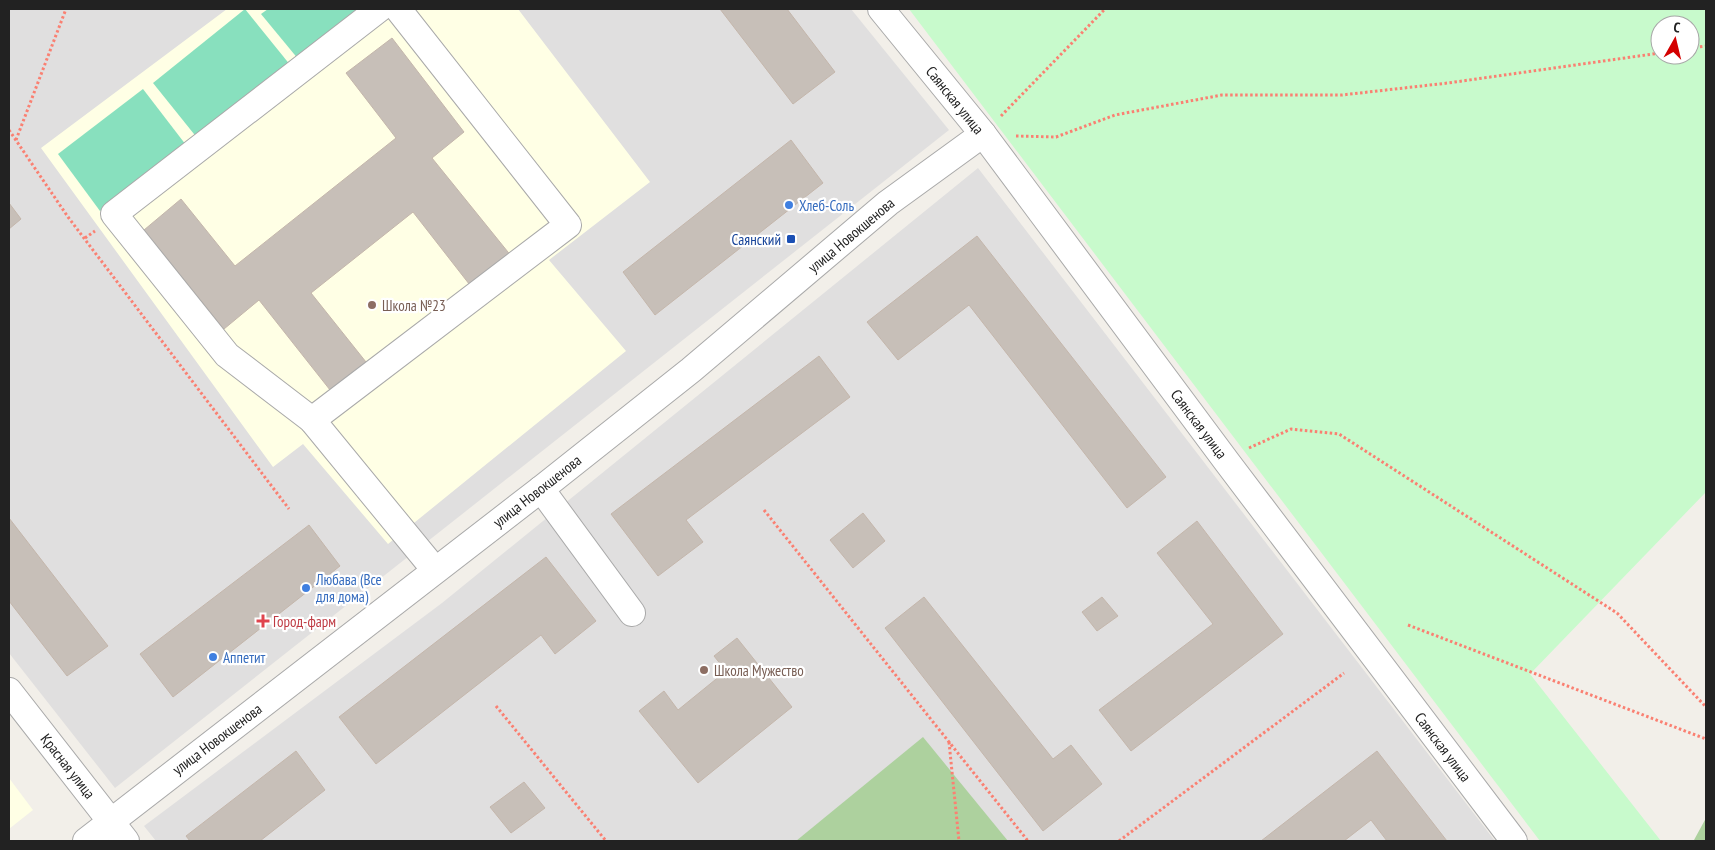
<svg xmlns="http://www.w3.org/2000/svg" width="1715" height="850" font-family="'PT Sans Narrow',sans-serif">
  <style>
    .residential { fill: #e0dfdf }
    .education { fill: #ffffe5 }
    .forest { fill: #add19e }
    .park { fill: #c8facc; fill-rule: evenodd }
    .pitch { fill: #88e0be }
    .building { fill: #c7bfb8; stroke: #c4b6ab }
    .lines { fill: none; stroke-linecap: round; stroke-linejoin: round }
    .minor-casing { stroke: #a9a9a9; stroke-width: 28 }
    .path { stroke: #fa8072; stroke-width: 3; stroke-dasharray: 2.5 2.5; stroke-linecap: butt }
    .minor { stroke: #fff; stroke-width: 26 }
    .shop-dot { fill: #3f7fe0; stroke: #fff; stroke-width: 2 }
    .transit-dot { fill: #1a4fb4; stroke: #fff; stroke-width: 2 }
    .education-dot { fill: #8d6e63; stroke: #fff; stroke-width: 2 }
    .health-dot { fill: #e0444e; stroke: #fff; stroke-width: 2 }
    .labels { text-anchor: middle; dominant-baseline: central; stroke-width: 4.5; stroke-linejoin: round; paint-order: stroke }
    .street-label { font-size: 15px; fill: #222; stroke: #fff }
    .shop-label { font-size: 15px; fill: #366cbe; stroke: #fff; text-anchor: start }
    .transit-label { font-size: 15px; fill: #164399; stroke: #fff; text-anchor: end }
    .education-label { font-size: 15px; fill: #785e54; stroke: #fff; text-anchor: start }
    .health-label { font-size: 15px; fill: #be3a42; stroke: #fff; text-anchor: start }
  </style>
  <rect width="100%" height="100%" fill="#f2efe9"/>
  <g class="residential">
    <polygon points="9,9 851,9 949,130 115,788 9,653"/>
    <polygon points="978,168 1495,841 156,841 144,826 442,603"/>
  </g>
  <g class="education">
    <polygon points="227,9 518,9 650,182 549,260 626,351 388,544 303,444 273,467 41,148"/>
    <polygon points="9,778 33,810 9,829"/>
  </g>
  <g class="forest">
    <polygon points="923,737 1008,841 796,841"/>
    <polygon points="1706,818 1706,841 1693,841 1694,840"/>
  </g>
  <path class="park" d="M909,9h797v483l-176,182 131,167h-121zM1660,25h30v30h-30z"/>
  <g class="pitch">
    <polygon points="245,9 291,66 198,139 153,83"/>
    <polygon points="268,9 362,9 299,60 261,14"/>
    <polygon points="143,89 186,145 100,211 58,154"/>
  </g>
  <g class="building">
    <polygon points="720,9 787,9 835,72 793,104"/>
    <polygon points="392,38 464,132 432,158 512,257 473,289 413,212 311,293 370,367 334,395 259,300 224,329 144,230 181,199 235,266 396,138 346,73"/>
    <polygon points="791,140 823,183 655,315 623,272"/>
    <polygon points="9,203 21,219 9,229"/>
    <polygon points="977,236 1166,477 1127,508 969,305 898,360 867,322"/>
    <polygon points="819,356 850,397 686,520 703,542 658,576 611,514"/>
    <polygon points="863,513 885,541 853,568 830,540"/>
    <polygon points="9,518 108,646 67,676 9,601"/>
    <polygon points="1197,521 1283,634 1131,751 1099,710 1213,624 1157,553"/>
    <polygon points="309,525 340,566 173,697 140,654"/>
    <polygon points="546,557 596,621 555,654 541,635 376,764 339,717"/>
    <polygon points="924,597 1053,759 1071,745 1102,784 1043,831 885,628"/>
    <polygon points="1102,597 1118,616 1097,631 1082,612"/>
    <polygon points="737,638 792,707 698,783 639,711 664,691 678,710 726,671 714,656"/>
    <polygon points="296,751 325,790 260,841 190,841 186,836"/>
    <polygon points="1377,751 1447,841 1387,841 1371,820 1344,841 1261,841"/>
    <polygon points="524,782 545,808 511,833 490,807"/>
  </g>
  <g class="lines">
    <g class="minor-casing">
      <g id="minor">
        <polyline points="379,9 114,214 227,355 312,420 435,570"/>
        <polyline points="881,9 983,134 1227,462 1514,841"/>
        <polyline points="312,420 568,225 398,9"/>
        <polyline points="541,489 632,613"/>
        <polyline points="9,691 126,841"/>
        <polyline points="86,841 541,489 691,370 888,203 983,134"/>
      </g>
    </g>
    <g class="path">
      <polyline points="1690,48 1706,46"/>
      <polyline points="1001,116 1105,9"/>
      <polyline points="9,130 68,217 289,509"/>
      <polyline points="1016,136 1056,137 1115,115 1222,95 1342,95 1448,83 1660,53"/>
      <polyline points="16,140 66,9"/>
      <polyline points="85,238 95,231"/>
      <polyline points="1249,448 1291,429 1339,434 1617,613 1706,707"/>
      <polyline points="764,510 1028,841"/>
      <polyline points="1408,625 1706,739"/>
      <polyline points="496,706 606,841"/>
      <polyline points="949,742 959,841"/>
      <polyline points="1119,841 1344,673"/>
    </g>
    <use href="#minor" class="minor"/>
  </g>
  <g class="shop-dot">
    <circle cx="789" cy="205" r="5"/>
    <circle cx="306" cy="588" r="5"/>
    <circle cx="213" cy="657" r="5"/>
  </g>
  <rect class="transit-dot" x="786" y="234" width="10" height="10" rx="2.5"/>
  <g class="education-dot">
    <circle cx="372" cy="305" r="5"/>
    <circle cx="704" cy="670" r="5"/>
  </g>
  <path class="health-dot" d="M260.5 613.5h5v5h5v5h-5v5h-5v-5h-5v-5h5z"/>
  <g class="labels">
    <g class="street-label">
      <text transform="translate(955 100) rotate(51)">Саянская улица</text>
      <text transform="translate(851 235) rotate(-40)">улица Новокшенова</text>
      <text transform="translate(1199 424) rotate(53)">Саянская улица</text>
      <text transform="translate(537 491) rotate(-38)">улица Новокшенова</text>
      <text transform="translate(217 739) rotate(-37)">улица Новокшенова</text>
      <text transform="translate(1443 747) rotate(53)">Саянская улица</text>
      <text transform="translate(68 766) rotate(52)">Красная улица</text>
    </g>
    <g class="shop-label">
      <text x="799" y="205">Хлеб-Соль</text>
      <text x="316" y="579">Любава (Все<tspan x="316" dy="17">для дома)</tspan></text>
      <text x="223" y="657">Аппетит</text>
    </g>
    <g class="transit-label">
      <text x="781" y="239">Саянский</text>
    </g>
    <g class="education-label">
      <text x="382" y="305">Школа №23</text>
      <text x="714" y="670">Школа Мужество</text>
    </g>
    <g class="health-label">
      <text x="273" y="621">Город-фарм</text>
    </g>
  </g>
  <rect width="1715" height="850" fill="none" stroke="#222222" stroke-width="20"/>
  <g transform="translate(1675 40) rotate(8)"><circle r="24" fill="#ffffff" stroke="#a7a7a7"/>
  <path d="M0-4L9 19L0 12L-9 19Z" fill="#d40000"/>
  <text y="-8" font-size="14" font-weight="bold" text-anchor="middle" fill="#222222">С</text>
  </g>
</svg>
